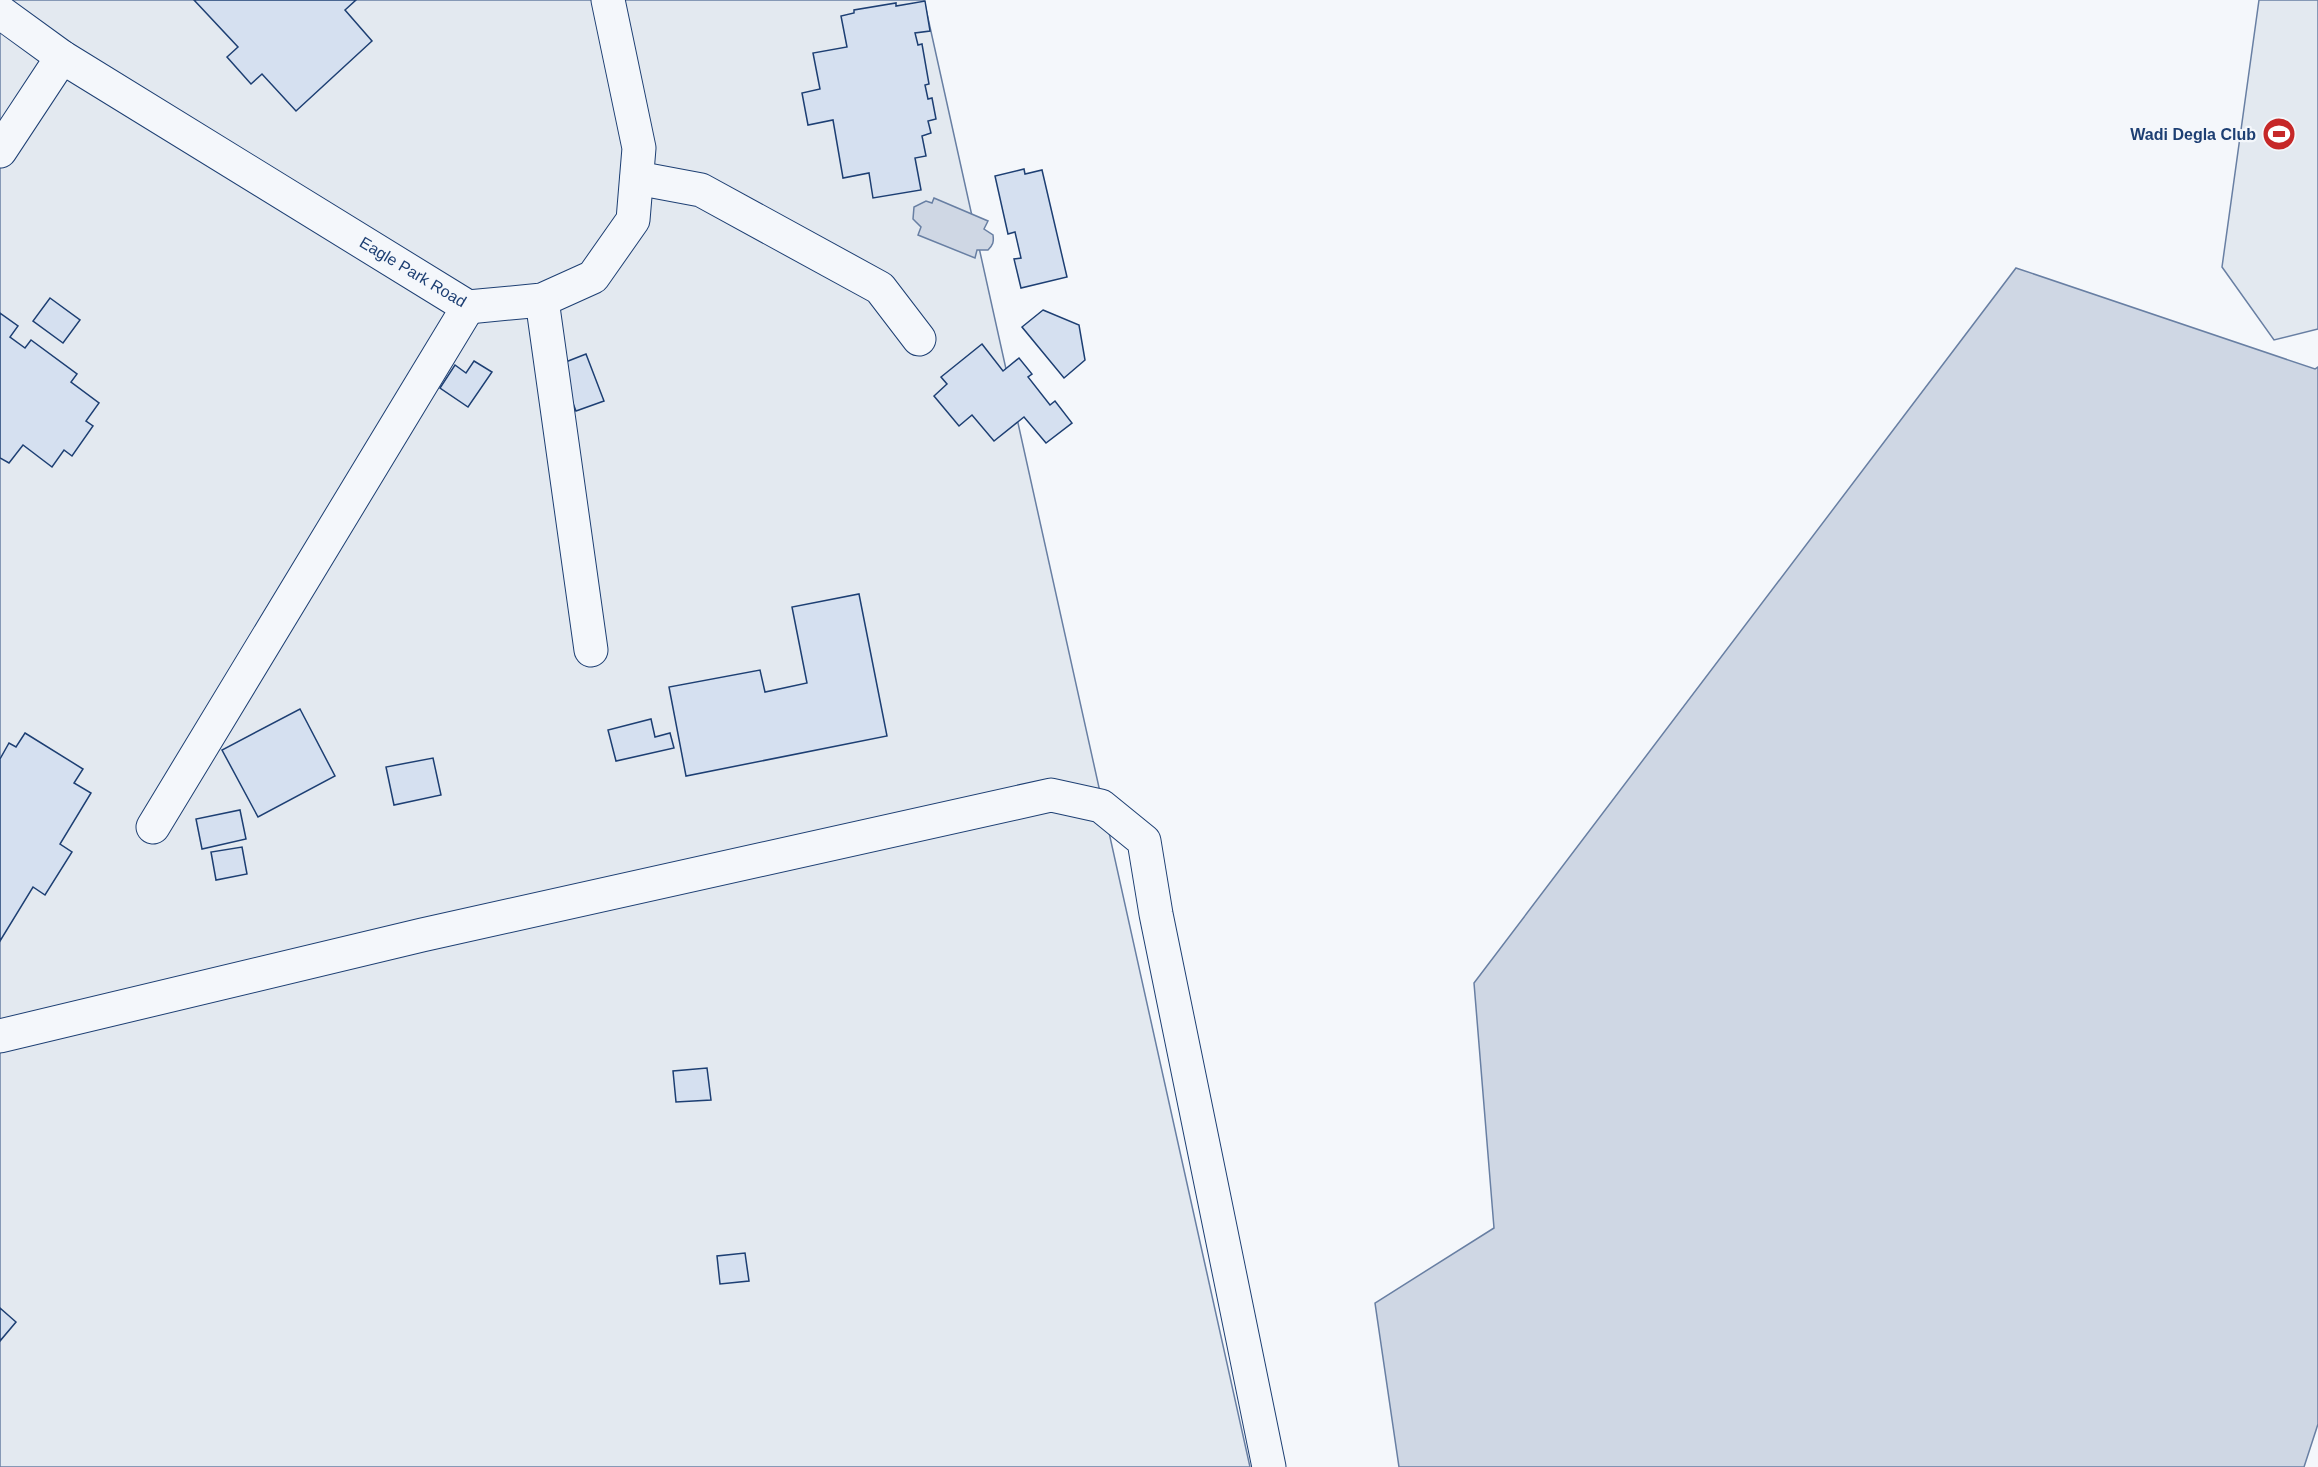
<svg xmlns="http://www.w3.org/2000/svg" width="2318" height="1467" font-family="Helvetica,sans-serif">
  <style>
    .green { fill: #e3e9f0; stroke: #687fa3; stroke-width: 1.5 }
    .water { fill: #cfd7e4; stroke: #687fa3; stroke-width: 1.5 }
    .building { fill: #d5e0f0; stroke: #1d3f73; stroke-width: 1.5 }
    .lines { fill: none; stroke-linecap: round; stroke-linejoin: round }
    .minor-casing { stroke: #1d3f73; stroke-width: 35 }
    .minor { stroke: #f4f7fb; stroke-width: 33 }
    .labels { text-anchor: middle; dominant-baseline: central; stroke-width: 4.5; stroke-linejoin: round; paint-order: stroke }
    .poi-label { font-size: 16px; font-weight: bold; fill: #1d3f73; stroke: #f4f7fb; text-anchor: end }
    .street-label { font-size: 16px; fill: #1d3f73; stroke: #f4f7fb }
  </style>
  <rect width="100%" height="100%" fill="#f4f7fb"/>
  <g class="green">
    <polygon points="0,0 924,0 1250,1467 0,1467"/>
    <polygon points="2259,0 2318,0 2318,329 2274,340 2222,267"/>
  </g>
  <g class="water">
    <path d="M934,198l54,23 -4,8 9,6c1,7 0,10 -5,15h-11l-2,8 -57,-23 3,-8 -8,-8 1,-12 12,-6 6,2z"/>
    <polygon points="2016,268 2315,369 2318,367 2318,1424 2304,1467 1399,1467 1375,1303 1494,1228 1474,983"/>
  </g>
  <g class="building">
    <polygon points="194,0 356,0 345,10 372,41 296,111 262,74 251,84 227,57 238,47"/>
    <polygon points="925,1 930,31 915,33 918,45 922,44 929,84 925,85 928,99 932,98 936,119 928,121 931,133 922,136 926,156 915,158 921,190 873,198 869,173 843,178 833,120 808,125 802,93 820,89 813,53 847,47 841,16 854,13 854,10 896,3 896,6"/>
    <polygon points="1024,169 1025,174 1042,170 1067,277 1021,288 1014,259 1021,258 1015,232 1008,234 995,176"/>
    <polygon points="50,298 80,320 63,343 33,321"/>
    <polygon points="1043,310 1079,325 1085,360 1064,378 1022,327"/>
    <polygon points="0,313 18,326 10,337 25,348 31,340 77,374 71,382 99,403 86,421 93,426 72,456 64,450 52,467 23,445 9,463 0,458"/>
    <polygon points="982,344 1003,371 1019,358 1032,374 1028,377 1050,405 1055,401 1072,423 1046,443 1024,417 994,441 972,415 959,426 934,396 947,384 941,377"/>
    <polygon points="586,354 604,401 576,411 558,365"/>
    <polygon points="474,361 492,372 468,407 440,388 455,365 466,373"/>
    <polygon points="859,594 887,736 686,776 669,687 760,670 765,692 807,683 792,607"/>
    <polygon points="300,709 335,776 258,817 222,750"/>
    <polygon points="651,719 655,737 670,733 674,748 616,761 608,730"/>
    <polygon points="25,733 83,769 74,783 91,793 60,844 72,852 45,895 33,887 0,941 0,759 9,743 16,747"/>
    <polygon points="433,758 441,795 394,805 386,767"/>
    <polygon points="240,810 246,839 202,849 196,819"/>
    <polygon points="242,847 247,874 216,880 211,852"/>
    <polygon points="707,1068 711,1100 676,1102 673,1071"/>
    <polygon points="745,1253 749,1281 720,1284 717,1256"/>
    <polygon points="0,1308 16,1322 0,1341"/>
  </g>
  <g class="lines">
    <g class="minor-casing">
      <g id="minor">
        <polyline points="0,12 62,57 468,307 542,300 593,277 633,220 639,148 608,0"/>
        <polyline points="0,151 62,57"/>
        <polyline points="637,178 701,190 880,288 919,339"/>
        <polyline points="542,300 591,650"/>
        <polyline points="153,827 468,307"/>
        <polyline points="0,1036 422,935 1051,795 1101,806 1144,841 1156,914 1269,1467"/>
      </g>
    </g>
    <use href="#minor" class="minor"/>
  </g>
  <defs>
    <g id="stadium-disc" transform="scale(1.725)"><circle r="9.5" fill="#c62828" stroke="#f4f7fb"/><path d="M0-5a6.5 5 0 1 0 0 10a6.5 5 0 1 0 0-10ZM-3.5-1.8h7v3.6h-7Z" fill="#fff"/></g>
  </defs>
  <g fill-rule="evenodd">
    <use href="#stadium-disc" x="2279" y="134"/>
  </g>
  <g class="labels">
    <g class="poi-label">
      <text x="2256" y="134">Wadi Degla Club</text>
    </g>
    <g class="street-label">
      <text transform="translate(413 272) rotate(31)">Eagle Park Road</text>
    </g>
  </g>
</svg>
